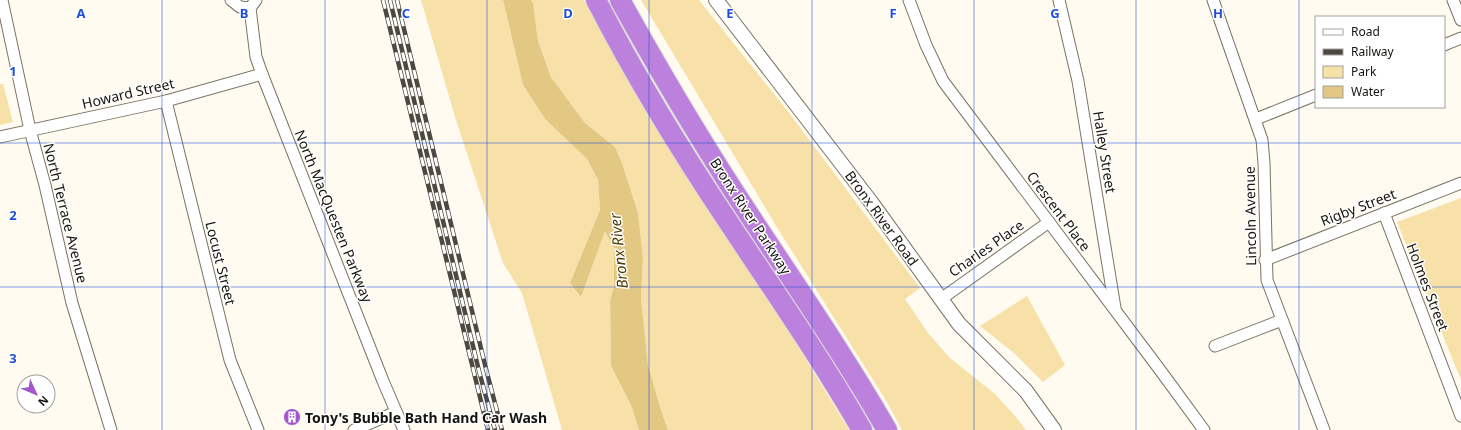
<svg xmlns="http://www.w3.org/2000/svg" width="1461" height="430" font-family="'Noto Sans',sans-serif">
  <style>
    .green { fill: #f8e1a8 }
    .water { fill: #e3c883 }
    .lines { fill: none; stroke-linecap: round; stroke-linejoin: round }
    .minor-casing { stroke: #797364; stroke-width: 13 }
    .tertiary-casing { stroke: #797364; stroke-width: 16 }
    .motorway-casing { stroke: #dad9d8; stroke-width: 22 }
    .minor { stroke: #fff; stroke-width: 11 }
    .tertiary { stroke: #fff; stroke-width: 14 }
    .motorway { stroke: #bc80dd; stroke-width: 20 }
    .rail-casing { stroke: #4b4942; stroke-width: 4.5 }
    .rail { stroke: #fff; stroke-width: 3; stroke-dasharray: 9; stroke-linecap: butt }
    .grid { fill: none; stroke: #1d4ed8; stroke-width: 1; stroke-opacity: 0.55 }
    .labels { text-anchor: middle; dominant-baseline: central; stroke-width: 3; stroke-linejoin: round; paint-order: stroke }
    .street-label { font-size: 14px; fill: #16140e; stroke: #fff }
    .poi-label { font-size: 14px; font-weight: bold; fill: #16140e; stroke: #fff; text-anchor: start }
    .water-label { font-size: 15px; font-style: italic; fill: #4d3b01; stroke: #fff }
    .grid-label { font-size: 13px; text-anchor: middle; font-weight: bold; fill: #1d4ed8; stroke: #fff; stroke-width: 3; stroke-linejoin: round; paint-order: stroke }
  </style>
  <rect width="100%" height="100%" fill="#fffbf1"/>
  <g class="green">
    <polygon points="421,0 503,0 523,85 545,119 587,159 598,180 600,210 570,283 581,297 605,230 614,248 614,286 610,301 611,366 631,405 639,430 562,430 522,293 503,263 455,117"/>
    <polygon points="531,0 584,0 657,128 713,218 797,345 849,430 668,430 661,410 648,365 641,298 643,258 638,213 622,163 615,147 585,123 551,77 538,41 533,3"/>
    <polygon points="641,0 699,0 790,114 920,288 905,299 928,333 950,358 995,394 1016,417 1026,430 902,430 887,402 778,229"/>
    <polygon points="0,84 3,84 13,122 0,125"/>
    <polygon points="1461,198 1461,380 1397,222"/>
    <polygon points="1027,296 1065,365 1043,382 1015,354 980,326"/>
  </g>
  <polygon class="water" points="503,0 531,0 533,3 538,41 551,77 585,123 615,147 622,163 638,213 643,258 641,298 648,365 661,410 668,430 639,430 631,405 611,366 610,301 614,286 614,248 605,231 581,297 570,283 600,210 598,180 587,159 545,119 523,85"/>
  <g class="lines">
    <g class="minor-casing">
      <g id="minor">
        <polyline points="2,0 30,130 45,185 72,303 111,430"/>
        <polyline points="231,0 240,7 250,8"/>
        <polyline points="256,0 250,8 256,57 262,74 383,381 404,430"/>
        <polyline points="909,0 926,45 943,81 1160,370 1204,430"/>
        <polyline points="1059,0 1078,81 1115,308"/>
        <polyline points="1213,0 1262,140 1264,163 1267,280 1324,430"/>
        <polyline points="1453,0 1461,20"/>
        <polyline points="1444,45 1461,38"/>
        <polyline points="166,101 230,360 258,430"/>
        <polyline points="1256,119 1316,95"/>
        <polyline points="0,137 166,101 262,74"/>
        <polyline points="1384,213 1461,416"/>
        <polyline points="1265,260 1461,183"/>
        <polyline points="941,299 1049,222"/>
        <polyline points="1215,346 1282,320"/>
        <polyline points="354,430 396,412"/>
      </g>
    </g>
    <g class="tertiary-casing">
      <polyline id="tertiary" points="716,0 871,202 959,324 1026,391 1054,430"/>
    </g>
    <g class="motorway-casing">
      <g id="motorway">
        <path d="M596,0c40,78 86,153 135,226 45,68 91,134 131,204"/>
        <path d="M620,0c36,65 73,128 113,190 52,80 107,158 154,240"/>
      </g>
    </g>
    <use href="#minor" class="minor"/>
    <use href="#tertiary" class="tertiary"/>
    <use href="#motorway" class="motorway"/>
    <g class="rail-casing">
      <g id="rail">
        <polyline points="383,0 488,430"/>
        <polyline points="390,0 479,371 495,430"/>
        <polyline points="397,0 486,369 502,430"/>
      </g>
    </g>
    <use href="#rail" class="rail"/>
  </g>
  <path class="grid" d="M162,0v430M325,0v430M487,0v430M649,0v430M812,0v430M974,0v430M1136,0v430M1299,0v430M0,143h1461M0,287h1461"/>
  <defs>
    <g id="building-disc" transform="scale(0.9)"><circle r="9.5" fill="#a257ca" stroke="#fff"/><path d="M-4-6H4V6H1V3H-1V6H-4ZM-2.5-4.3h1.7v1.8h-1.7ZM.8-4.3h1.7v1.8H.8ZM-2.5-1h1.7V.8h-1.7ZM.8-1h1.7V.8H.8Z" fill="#fff"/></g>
  </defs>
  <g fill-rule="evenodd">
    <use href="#building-disc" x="292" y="417"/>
  </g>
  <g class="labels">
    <g class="street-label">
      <text transform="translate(128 93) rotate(-13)">Howard Street</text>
      <text transform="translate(1105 152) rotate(81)">Halley Street</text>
      <text transform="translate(1358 207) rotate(-21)">Rigby Street</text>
      <text transform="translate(1059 211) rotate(53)">Crescent Place</text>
      <text transform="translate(66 213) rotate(76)">North Terrace Avenue</text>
      <text transform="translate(334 216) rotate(68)">North MacQuesten Parkway</text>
      <text transform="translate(751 216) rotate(57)">Bronx River Parkway</text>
      <text transform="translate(1250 216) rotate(-91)">Lincoln Avenue</text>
      <text transform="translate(882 218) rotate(54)">Bronx River Road</text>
      <text transform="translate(986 248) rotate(-35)">Charles Place</text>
      <text transform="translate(221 263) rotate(76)">Locust Street</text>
      <text transform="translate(1428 287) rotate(69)">Holmes Street</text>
    </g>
    <g class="poi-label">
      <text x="305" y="417">Tony's Bubble Bath Hand Car Wash</text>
    </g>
    <g class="water-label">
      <text transform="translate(618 251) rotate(-96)">Bronx River</text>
    </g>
  </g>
  <g class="grid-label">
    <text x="81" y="18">A</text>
    <text x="244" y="18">B</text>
    <text x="406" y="18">C</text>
    <text x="568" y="18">D</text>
    <text x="730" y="18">E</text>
    <text x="893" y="18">F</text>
    <text x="1055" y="18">G</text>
    <text x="1218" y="18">H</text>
    <text x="13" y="76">1</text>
    <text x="13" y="220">2</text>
    <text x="13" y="363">3</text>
  </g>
  <rect x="1315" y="16" width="130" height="92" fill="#ffffff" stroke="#a2a19f"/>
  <rect x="1323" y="29" width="20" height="6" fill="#ffffff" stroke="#a2a19f"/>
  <text x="1351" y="36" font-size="12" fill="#16140e">Road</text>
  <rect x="1323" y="49" width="20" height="6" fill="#4b4942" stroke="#a2a19f"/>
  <text x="1351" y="56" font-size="12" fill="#16140e">Railway</text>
  <rect x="1323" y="66" width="20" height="12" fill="#f8e1a8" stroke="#a2a19f"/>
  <text x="1351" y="76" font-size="12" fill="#16140e">Park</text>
  <rect x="1323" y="86" width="20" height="12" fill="#e3c883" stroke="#a2a19f"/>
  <text x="1351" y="96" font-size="12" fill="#16140e">Water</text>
  <g transform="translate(36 394) rotate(134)"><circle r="19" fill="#ffffff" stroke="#a2a19f"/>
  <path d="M0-3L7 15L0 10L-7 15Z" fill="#a257ca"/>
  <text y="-6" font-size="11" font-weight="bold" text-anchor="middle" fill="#16140e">N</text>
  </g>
</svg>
